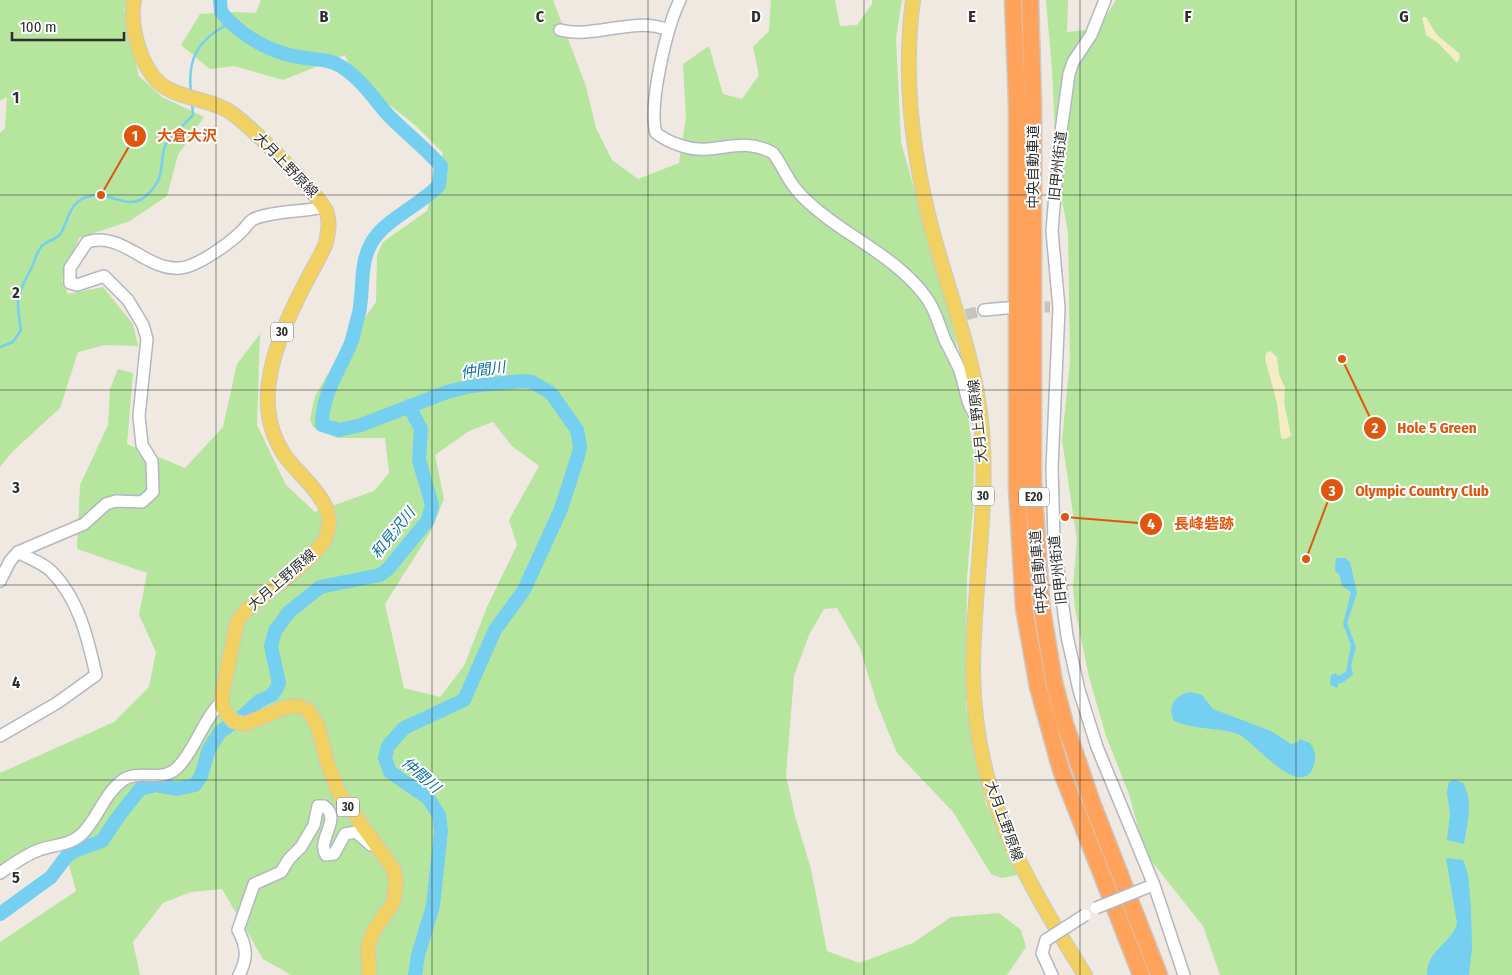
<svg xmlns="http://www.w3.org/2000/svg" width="1512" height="975" font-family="'Fira Sans Condensed','Noto Sans JP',sans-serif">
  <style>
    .green { fill: #b6e59e; fill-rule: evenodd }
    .sand { fill: #f3ecc5 }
    .water { fill: #75cff0 }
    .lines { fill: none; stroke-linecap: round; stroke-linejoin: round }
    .stream { stroke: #75cff0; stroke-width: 2.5 }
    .river { stroke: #75cff0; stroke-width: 14 }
    .minor-tunnel { stroke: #c8c4bd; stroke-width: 11; stroke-dasharray: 11 5.5; stroke-linecap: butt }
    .minor-casing { stroke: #b4b7c1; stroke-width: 14 }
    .major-casing { stroke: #c9c9c9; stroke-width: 16 }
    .highway-casing { stroke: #c9c9c9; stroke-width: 19 }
    .minor { stroke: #fff; stroke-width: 11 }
    .major { stroke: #f2d163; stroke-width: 14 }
    .highway { stroke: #ffa35c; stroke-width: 16 }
    .minor-bridge-casing { stroke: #b4b7c1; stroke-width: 14; stroke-linecap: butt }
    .minor-bridge { stroke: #fff; stroke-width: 11 }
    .grid { fill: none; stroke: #2e2e2e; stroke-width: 1; stroke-opacity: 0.55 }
    .labels { text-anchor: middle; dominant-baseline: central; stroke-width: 4; stroke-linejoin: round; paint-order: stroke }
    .shield { fill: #fff; stroke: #6d6d6d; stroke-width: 1 }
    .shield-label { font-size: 12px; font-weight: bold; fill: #2e2e2e }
    .street-label { font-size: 14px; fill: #2e2e2e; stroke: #fff }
    .water-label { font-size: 15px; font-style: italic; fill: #0d6fa3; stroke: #fff }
    .grid-label { font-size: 16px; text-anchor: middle; font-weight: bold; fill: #2e2e2e; stroke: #fff; stroke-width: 4; stroke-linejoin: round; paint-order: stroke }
    .leader { fill: none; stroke: #df570e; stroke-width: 2 }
    .callout-dot { fill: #df570e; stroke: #fff; stroke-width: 2 }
    .mark-label { font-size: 15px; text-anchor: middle; font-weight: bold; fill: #fff }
    .callout-label { font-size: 15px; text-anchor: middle; font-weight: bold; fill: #df570e; stroke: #fff; stroke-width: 4; stroke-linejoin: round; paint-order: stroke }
  </style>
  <rect width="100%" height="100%" fill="#efe9e1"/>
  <g class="green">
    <polygon points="0,0 128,0 124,8 139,76 162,97 204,117 178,155 167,196 130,221 79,238 62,280 68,294 103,287 133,324 138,346 105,345 78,352 60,408 12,452 0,467 0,133 5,128 7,97 0,101"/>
    <path d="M261,0h292l33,86 10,42 16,32 26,19 41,-16 7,-46 -3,-53 26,-18 14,48 19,5 17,-24 -6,-28 16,-16 2,-31h64l5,26 17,-1 15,-21v-4h30l-6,38 5,104 54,194 19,119 -1,54 -6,67 -1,129 20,99 32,71 -16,3 -11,-4 -38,-62 -56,-59 -20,-49 -17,-56 -23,-40 -13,1 -15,26 -15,41 -8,100 9,40 16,53 16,82 32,12 54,-20 38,-26 48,-4 22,17 5,17 -19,28h-716l-28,-16 -41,-70 -31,3 -28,11 -30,39 7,33h-140v-33l76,-51 -14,-52 -62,26v-92l114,-51 35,-35 7,-35 -17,-37 8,-42 -70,-24 3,-64 28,-60 2,-36 8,-20 15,4 -6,71 58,24 38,-41 14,-63 23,-30 -3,91 29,60 29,27 59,-21 15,-18 -4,-35h-48l-24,-11 -3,-8 5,-23 27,-46 34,-48 1,-47 6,-13 44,-31 16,-58 -28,-28 -60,-47 -10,-23 -62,25 -49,-14 -24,3 -29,-24 19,-31 36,-2 20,1zM493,422l19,24 27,20 -30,54 8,25 -30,62 -23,59 -24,31 -36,-9 -19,-84 46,-73 13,-32 -9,-44 34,-24z"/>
    <polygon points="1046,0 1068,0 1067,32 1098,29 1116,0 1512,0 1512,975 1220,975 1203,926 1145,853 1129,794 1106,736 1089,677 1075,609 1073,587 1077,540 1062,440 1070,361 1068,232 1057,175 1052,70"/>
  </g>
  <g class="sand">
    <polygon points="1422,17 1426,17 1437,35 1459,53 1460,58 1457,63 1438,43 1426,35"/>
    <polygon points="1270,351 1277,357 1279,374 1285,388 1284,402 1291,436 1285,439 1281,438 1277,403 1265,359 1266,353"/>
  </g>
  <g class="water">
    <polygon points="1336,558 1345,558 1350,562 1357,593 1347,623 1356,647 1351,665 1353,675 1342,683 1339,683 1337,688 1330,685 1331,675 1336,673 1338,676 1346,672 1351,645 1343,624 1351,592 1342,586 1340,576 1335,570"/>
    <path d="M1190,692l12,3 11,14 58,22 20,13 7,-2 2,-3 10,4c4,5 6,11 5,18 -10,47 -63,-22 -77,-27 -21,-7 -44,-4 -64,-13 -7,-14 0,-26 16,-29z"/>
    <path d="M1455,780l8,3c11,17 4,43 1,61l-17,-4 3,-26 -3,-22 2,-10z"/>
    <path d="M1446,858l17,2 5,14 3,34 1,40 -3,27h-42c-1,-25 25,-31 30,-52z"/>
  </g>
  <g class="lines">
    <g class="stream">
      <path d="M191,92c-4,-35 8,-53 39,-69"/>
      <path d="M0,347l13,-5 8,-12c-6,-37 -4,-33 12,-65 2,-6 5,-16 10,-20 6,-6 13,-4 18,-12 9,-16 8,-32 29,-37 20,-6 39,17 57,-1 19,-18 12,-30 18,-49 3,-8 22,-24 28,-31l-1,-13"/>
    </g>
    <g class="river">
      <path d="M220,0l1,12c21,25 51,42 84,46 13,2 25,1 37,9 19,12 32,32 47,49 17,17 36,32 52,50l-2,19c-18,20 -54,34 -67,57 -13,21 -8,48 -13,71 -3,10 -5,21 -8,30 -12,28 -29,51 -29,82l17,5 22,-5 86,-33 24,-6 51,-5 10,1 19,11 26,37 3,16 -1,7 -18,56 -37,81 -29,40 -31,70 -60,28 -16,18 -3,12 5,14 38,26 11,17 2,16 -8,75 -15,49 -3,20"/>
      <polyline points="0,914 51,877 66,857 74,851 102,841 118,817 140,789 156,785 177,789 195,785 201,776 209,749 220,732 244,715 259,701 272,695 276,689 279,683 271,646 275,631 289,612 320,587 380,575 388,569 428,520 432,505 419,460 421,429 409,406"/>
    </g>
    <g class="minor-tunnel">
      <polyline points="1028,307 1050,307"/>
      <polyline points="950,319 984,310"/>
    </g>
    <g class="minor-casing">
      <g id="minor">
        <path d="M680,0c-13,26 -32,105 -24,133 13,10 35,18 52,16 24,-2 42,-9 65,4 10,13 15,29 27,41 36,38 89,57 122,98 13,15 16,31 23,48 5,10 11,21 15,31 8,24 4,30 21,53"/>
        <polyline points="1105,0 1091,35 1073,62 1069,74 1059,146 1052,231 1059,308 1052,468 1054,539 1067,636 1079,690 1097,747 1154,885 1184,975"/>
        <path d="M560,30c35,9 73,-14 108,0"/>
        <polyline points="984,310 1006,308"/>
        <path d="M0,581l10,-20 8,-9 66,-28 22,-20 10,-3 26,1 11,-10 -1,-31 -10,-16 -3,-29 8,-77 -4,-14 -15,-25 -24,-24 -27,9 -7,-2v-15l17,-26c36,-11 59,29 93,26 17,-1 50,-25 62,-37 4,-4 6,-8 10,-11 15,-9 53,-8 72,-13"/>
        <path d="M0,736l57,-33 39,-28c-8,-36 -17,-76 -45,-104 -8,-8 -23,-13 -33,-19"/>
        <path d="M0,873c13,-9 25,-18 39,-23 14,-5 32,-5 43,-16 16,-16 22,-40 41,-54 16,-11 38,3 54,-12 19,-19 25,-47 44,-66"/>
        <polyline points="1046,940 1042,953 1052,975"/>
        <path d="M239,975c9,-17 8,-28 -1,-45l16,-46 27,-12 8,-13 12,-12 13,-22 4,-19h6c19,13 -8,33 2,49l8,-1 11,-20 11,-2 15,13"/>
      </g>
    </g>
    <g class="major-casing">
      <g id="major">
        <path d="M134,0c-5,28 8,77 36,90 18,9 39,10 57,20 17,9 94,86 100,103 3,10 1,20 -1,30 -5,13 -13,25 -19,37 -19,36 -42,85 -39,126 1,18 7,35 17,50 20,27 65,56 33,93 -21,24 -50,42 -73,62l-8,11 -15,73v12l11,14 12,3 42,-17 10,-1 11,4 10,16 9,36 12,31 55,77 2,16 -3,17 -19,27 -6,16 1,29"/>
        <path d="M913,0c-11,82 0,162 22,241 16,57 37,112 45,171 11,86 -7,173 -7,259 1,123 49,203 112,304"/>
      </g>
    </g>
    <g class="highway-casing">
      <g id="highway">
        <polyline points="1013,0 1017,103 1017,488 1024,608 1038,687 1061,770 1141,975"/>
        <polyline points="1030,0 1033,105 1033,480 1041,603 1054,682 1065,724 1092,803 1159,975"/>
      </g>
    </g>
    <use href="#minor" class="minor"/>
    <use href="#major" class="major"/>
    <use href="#highway" class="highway"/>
    <g class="minor-bridge-casing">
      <g id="minor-bridge">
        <polyline points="1096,908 1148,887"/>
        <polyline points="1046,940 1085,915"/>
      </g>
    </g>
    <use href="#minor-bridge" class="minor-bridge"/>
  </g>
  <path class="grid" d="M216,0v975M432,0v975M648,0v975M864,0v975M1080,0v975M1296,0v975M0,195h1512M0,390h1512M0,585h1512M0,780h1512"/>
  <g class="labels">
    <g class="shield">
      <rect x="271" y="322.5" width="22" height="19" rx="4"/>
      <rect x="972" y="486.5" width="22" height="19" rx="4"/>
      <rect x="1019" y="487.5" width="30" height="19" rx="4"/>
      <rect x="337" y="797.5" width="22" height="19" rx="4"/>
    </g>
    <g class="shield-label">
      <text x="282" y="332">30</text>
      <text x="983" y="496">30</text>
      <text x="1034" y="497">E20</text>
      <text x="348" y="807">30</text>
    </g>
    <g class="street-label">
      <text transform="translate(286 165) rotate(46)">大月上野原線</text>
      <text transform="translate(1058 166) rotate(-84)">旧甲州街道</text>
      <text transform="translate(1033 167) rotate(-90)">中央自動車道</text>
      <text transform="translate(978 421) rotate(-96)">大月上野原線</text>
      <text transform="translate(1058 570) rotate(-96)">旧甲州街道</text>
      <text transform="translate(1039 572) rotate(-95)">中央自動車道</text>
      <text transform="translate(282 580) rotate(-41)">大月上野原線</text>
      <text transform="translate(1004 821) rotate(70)">大月上野原線</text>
    </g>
    <g class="water-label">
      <text transform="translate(483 370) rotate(-8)">仲間川</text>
      <text transform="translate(393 533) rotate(-51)">和見沢川</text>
      <text transform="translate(421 775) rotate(41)">仲間川</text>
    </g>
  </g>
  <g class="grid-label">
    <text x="324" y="22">B</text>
    <text x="540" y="22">C</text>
    <text x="756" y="22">D</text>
    <text x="972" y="22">E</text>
    <text x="1188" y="22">F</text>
    <text x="1404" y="22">G</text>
    <text x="16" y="103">1</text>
    <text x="16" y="298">2</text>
    <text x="16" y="493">3</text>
    <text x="16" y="688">4</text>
    <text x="16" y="883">5</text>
  </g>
  <path class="leader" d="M101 195L135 136M1342 359L1375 428M1306 559L1332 490M1065 517L1151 524"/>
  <g class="callout-dot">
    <circle cx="101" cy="195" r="5"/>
    <circle cx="1342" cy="359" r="5"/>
    <circle cx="1306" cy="559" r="5"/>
    <circle cx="1065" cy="517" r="5"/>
    <circle cx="135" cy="136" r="12"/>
    <circle cx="1375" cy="428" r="12"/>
    <circle cx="1332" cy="490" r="12"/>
    <circle cx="1151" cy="524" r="12"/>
  </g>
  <g class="mark-label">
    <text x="135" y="141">1</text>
    <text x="1375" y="433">2</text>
    <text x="1332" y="496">3</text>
    <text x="1151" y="529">4</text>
  </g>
  <g class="callout-label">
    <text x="187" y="141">大倉大沢</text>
    <text x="1437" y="433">Hole 5 Green</text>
    <text x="1422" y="496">Olympic Country Club</text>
    <text x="1204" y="529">長峰砦跡</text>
  </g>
  <path d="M12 32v8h112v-8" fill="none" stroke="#2e2e2e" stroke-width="2.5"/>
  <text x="20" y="32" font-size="15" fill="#2e2e2e" stroke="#ffffff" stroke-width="4" paint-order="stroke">100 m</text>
</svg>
